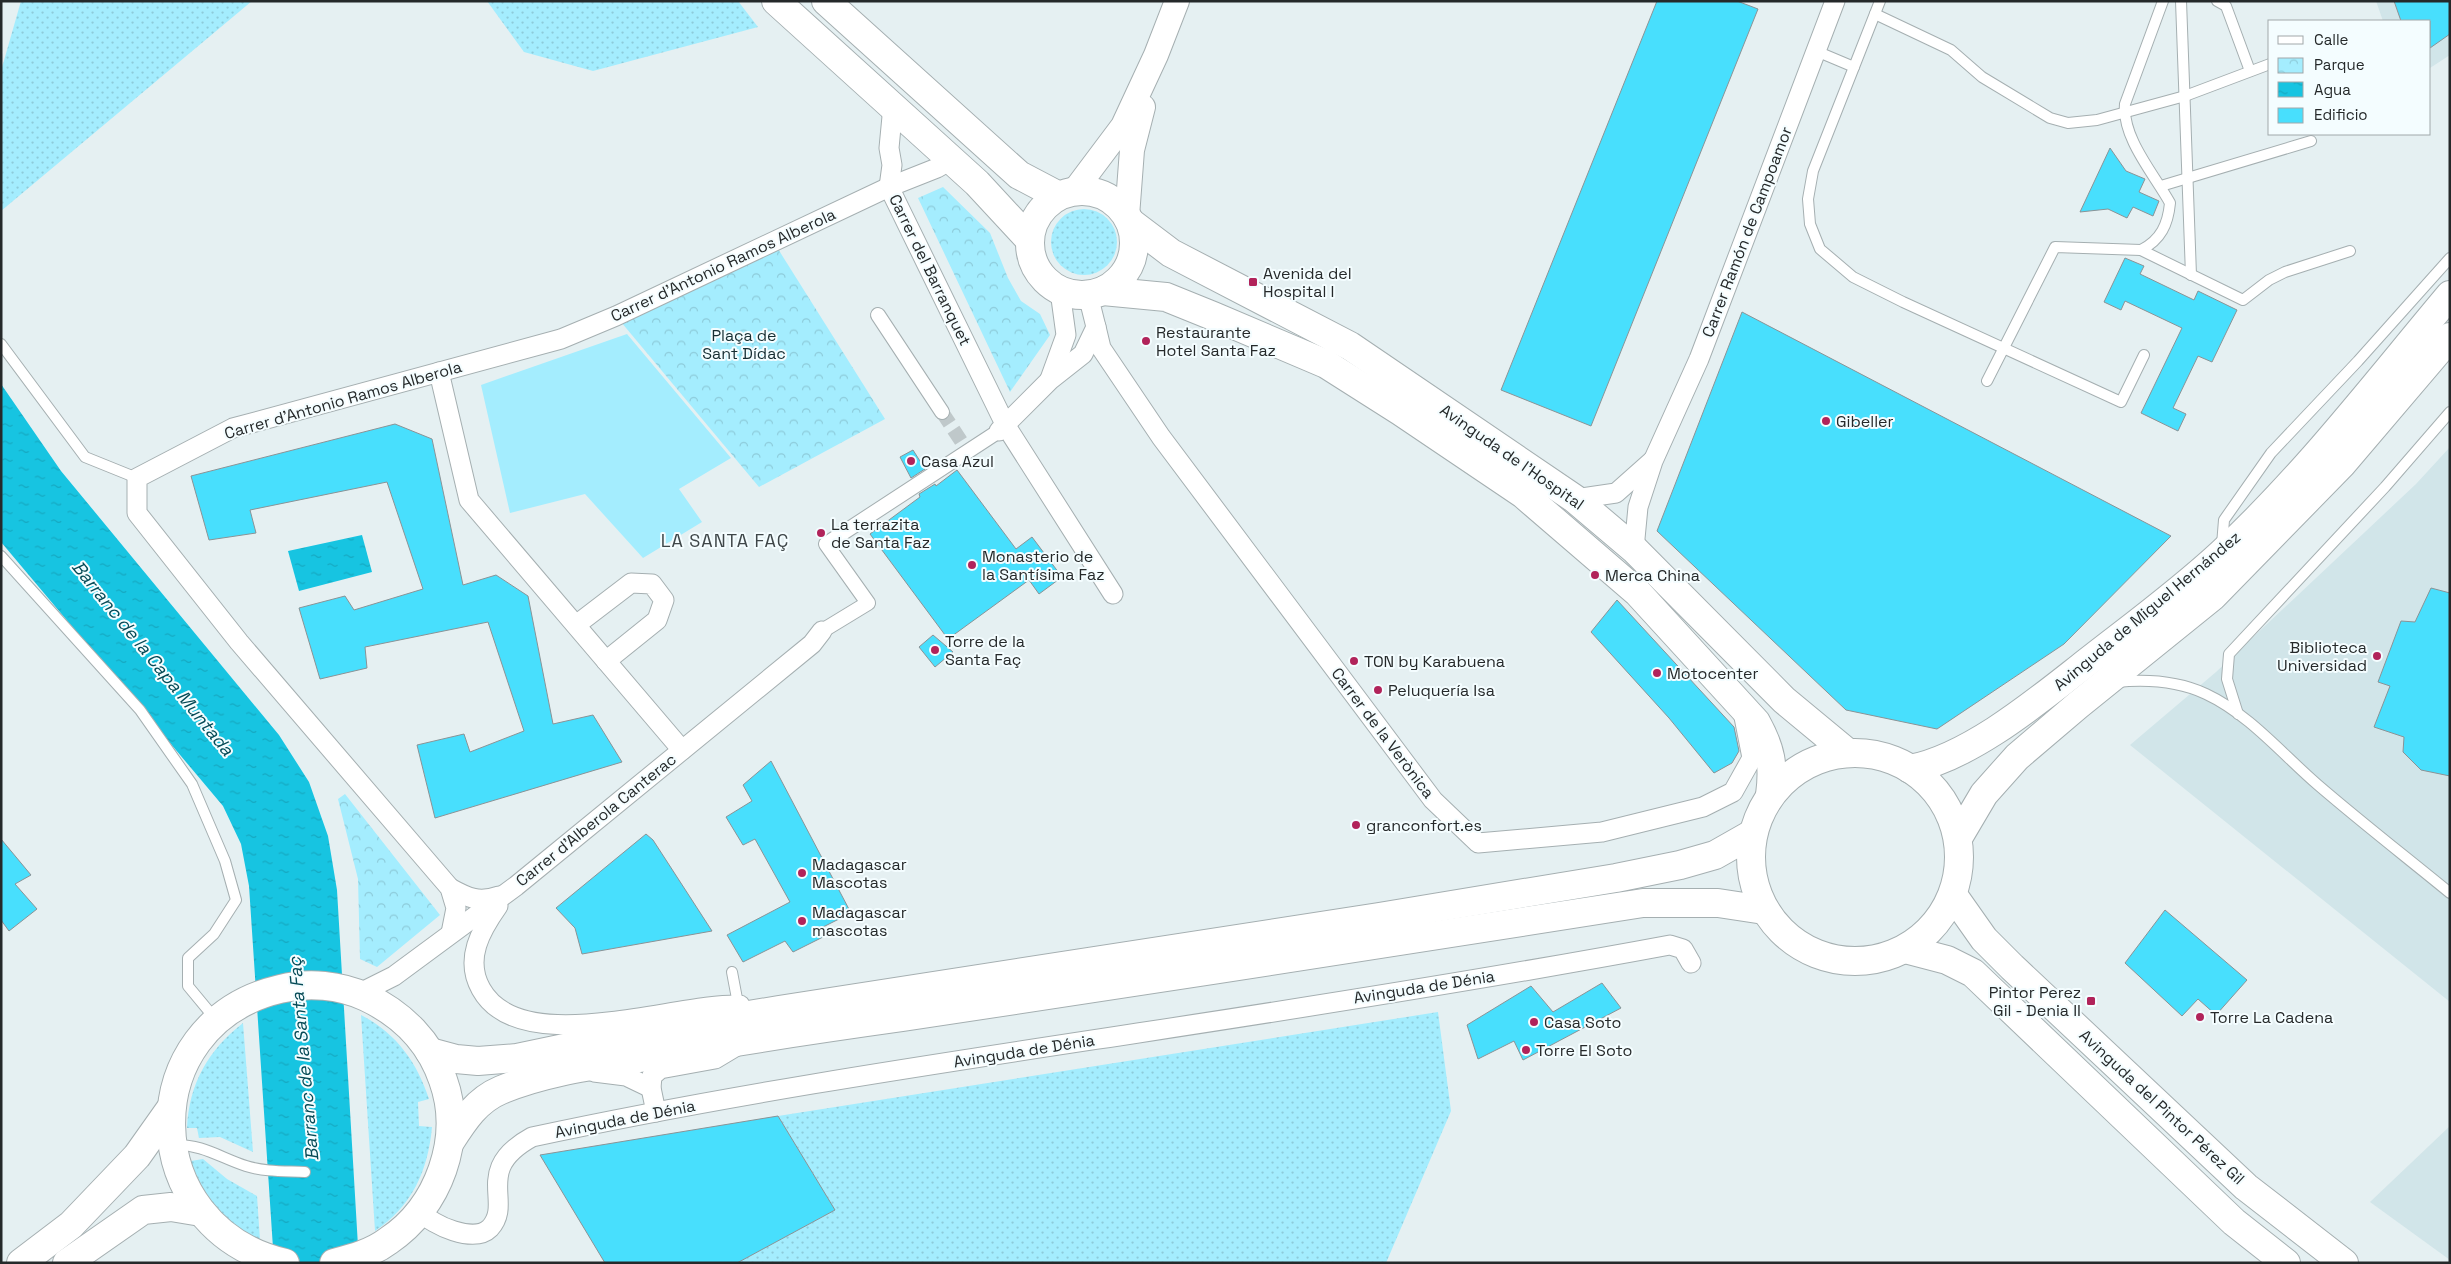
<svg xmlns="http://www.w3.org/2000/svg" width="2451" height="1264" font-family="'Space Grotesk',sans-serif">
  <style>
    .built { fill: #d1e5e9 }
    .grass { fill: url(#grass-dots) }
    .park { fill: url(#park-crowns) }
    .garden { fill: #a4edfe }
    .water { fill: url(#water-ripples) }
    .building { fill: #48dffd; stroke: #8a9396 }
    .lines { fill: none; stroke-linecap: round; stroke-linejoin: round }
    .pedestrian-tunnel { stroke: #bfc8ca; stroke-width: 14; stroke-dasharray: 14 7; stroke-linecap: butt }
    .service-casing { stroke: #a5afb1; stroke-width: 12 }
    .pedestrian-casing { stroke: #a5afb1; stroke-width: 16 }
    .minor-casing { stroke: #a5afb1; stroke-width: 21 }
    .tertiary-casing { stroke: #a5afb1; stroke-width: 26 }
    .secondary-casing { stroke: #a5afb1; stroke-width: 30 }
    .primary-casing { stroke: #a5afb1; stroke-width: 30 }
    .service { stroke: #fff; stroke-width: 10 }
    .pedestrian { stroke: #fff; stroke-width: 14 }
    .minor { stroke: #fff; stroke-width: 19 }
    .tertiary { stroke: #fff; stroke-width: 24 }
    .secondary { stroke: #fff; stroke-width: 28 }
    .primary { stroke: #fff; stroke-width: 28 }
    .poi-dot { fill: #b1235a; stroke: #f4fdff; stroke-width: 2 }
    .labels { text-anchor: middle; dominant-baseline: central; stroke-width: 4; stroke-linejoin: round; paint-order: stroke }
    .street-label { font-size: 16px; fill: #25292a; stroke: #f4fdff }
    .poi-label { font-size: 16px; fill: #25292a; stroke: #f4fdff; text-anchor: start }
    .park-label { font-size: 16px; fill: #162e33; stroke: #f4fdff }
    .neighbourhood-label { font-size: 18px; letter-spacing: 1px; fill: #3f4749; stroke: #f4fdff }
    .water-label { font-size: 18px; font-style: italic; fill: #054a56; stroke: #f4fdff }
  </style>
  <defs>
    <pattern id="grass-dots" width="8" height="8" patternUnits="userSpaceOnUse" patternTransform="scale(1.25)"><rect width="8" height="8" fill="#a4edfe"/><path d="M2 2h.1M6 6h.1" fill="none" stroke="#8dcbda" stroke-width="1.8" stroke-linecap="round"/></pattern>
    <pattern id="park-crowns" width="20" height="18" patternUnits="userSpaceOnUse" patternTransform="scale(1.25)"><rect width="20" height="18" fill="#a4edfe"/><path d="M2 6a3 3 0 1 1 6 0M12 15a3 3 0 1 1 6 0" fill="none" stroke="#8dcbda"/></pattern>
    <pattern id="water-ripples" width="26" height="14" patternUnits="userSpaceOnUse" patternTransform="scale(1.25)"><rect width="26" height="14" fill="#17c4e1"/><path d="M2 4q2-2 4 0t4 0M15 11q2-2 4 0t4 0" fill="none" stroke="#15a8c1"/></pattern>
  </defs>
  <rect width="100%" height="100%" fill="#e5f0f2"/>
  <g class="built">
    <polygon points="2376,1 2450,1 2450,55 2430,68 2430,21 2383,21"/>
    <polygon points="2450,447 2450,1002 2130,745 2216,672 2416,484"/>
    <polygon points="2450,1126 2450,1260 2370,1202"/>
  </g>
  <g class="grass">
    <polygon points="21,1 252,1 1,211 1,71"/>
    <polygon points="487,1 738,1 758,27 593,71 524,52"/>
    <circle cx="1084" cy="242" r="33"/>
    <polygon points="1438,1012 1451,1111 1386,1263 737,1263 835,1210 778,1116"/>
    <path d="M361,1015c35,18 56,47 68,84l-11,3 1,24 13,1c-4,44 -20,79 -57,104z"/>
    <path d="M243,1023l10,129 -33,-15 -21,1 -2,-10h-10c2,-44 21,-78 56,-105z"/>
    <path d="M203,1159l24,20 30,17 3,44c-34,-16 -57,-43 -69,-79z"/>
  </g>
  <g class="park">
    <polygon points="943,187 990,233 1008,278 1021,301 1040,314 1050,335 1010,392 918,198"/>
    <polygon points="773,241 885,419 759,487 616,316"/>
    <polygon points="345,794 440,915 377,967 360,959 358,879 338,799"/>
  </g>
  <polygon class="garden" points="627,334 731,458 679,489 702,522 643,558 585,494 510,513 481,385"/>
  <g class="water">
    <polygon points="1,384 61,471 279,735 309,782 328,836 337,890 359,1263 274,1263 249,886 241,844 223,806 1,542"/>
    <polygon points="362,535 372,572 299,591 288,551"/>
  </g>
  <g class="building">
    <polygon points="1657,1 1737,1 1758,9 1591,426 1501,390"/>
    <polygon points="2394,1 2450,1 2450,34 2430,48 2430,21 2401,21"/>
    <polygon points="2110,148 2126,171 2145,179 2139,192 2159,201 2153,216 2133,207 2127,218 2108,209 2080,212"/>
    <polygon points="2125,258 2144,266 2140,274 2194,300 2198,291 2237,310 2212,362 2198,356 2173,408 2186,414 2178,431 2141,413 2182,328 2125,301 2121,310 2104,302"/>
    <polygon points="1742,312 2171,536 2064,644 1937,729 1846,710 1657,531"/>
    <polygon points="395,424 432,439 463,585 496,575 528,596 553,724 593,715 622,762 435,818 417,745 464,734 470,752 524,731 488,622 365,647 367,668 320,679 299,608 345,596 354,610 423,589 387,482 250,510 256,533 209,540 191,476"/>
    <polygon points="913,450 925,469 911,478 900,457"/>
    <polygon points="957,470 1016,549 1032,537 1062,577 1039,594 1029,580 948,639 870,534 920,497 919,494 935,484 936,486"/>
    <polygon points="2431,588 2450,593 2450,776 2421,770 2403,752 2404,737 2374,727 2390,686 2378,682 2401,621 2415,622"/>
    <polygon points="1617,600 1734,727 1739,751 1732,763 1714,773 1669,718 1591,632"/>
    <polygon points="933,635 953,652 935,667 919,647"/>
    <polygon points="771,761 851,913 823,927 827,935 793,952 785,941 743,962 727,935 790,902 755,839 743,845 726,817 752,801 743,785"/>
    <polygon points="646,834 653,840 712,931 582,954 575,928 556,908"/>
    <polygon points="1,839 31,875 15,884 37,909 9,931 1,920"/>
    <polygon points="2165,910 2247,980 2216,1015 2198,999 2182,1016 2125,963"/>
    <polygon points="1602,983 1621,1008 1523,1060 1514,1041 1478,1059 1467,1025 1531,986 1553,1012"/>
    <polygon points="778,1116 835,1210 737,1263 605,1263 540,1155"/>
  </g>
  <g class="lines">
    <polyline class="pedestrian-tunnel" points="942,412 961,441"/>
    <g class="service-casing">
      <g id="service">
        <polyline points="2181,1 2191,275"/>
        <polyline points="2217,1 2226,6 2250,71"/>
        <polyline points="1875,14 1951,50 1982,77 2050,118 2068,123 2097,120 2185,96 2270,64"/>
        <polyline points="1816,51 1854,67 1813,171 1808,199 1810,224 1820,249 1853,277 1903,302 2121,402 2144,355"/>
        <polyline points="1854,67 1880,1"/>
        <polyline points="2161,186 2311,141"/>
        <path d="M2141,250c20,-10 27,-26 29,-47 -16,-29 -48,-65 -45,-99l38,-103"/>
        <polyline points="1,344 85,457 137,478"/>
        <polyline points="1987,381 2055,247 2141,250 2243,300 2269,280 2285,272 2350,251"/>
        <polyline points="2222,545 2224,520 2271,453 2358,361 2450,258"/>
        <polyline points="1,556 140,710 192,784 225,861 236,900 214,934 188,958 188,986 217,1021"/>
        <path d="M2117,682c31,-3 61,-1 89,12 43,20 77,61 112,91 43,37 88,72 132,108"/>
        <polyline points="2238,714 2227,679 2229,654 2385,487 2450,412"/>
        <polyline points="732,972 738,1004"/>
        <path d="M175,1145c27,-1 46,13 71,21 19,6 39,5 59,6"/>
      </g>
    </g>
    <g class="pedestrian-casing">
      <g id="pedestrian">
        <polyline points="878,315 942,412"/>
        <polyline points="822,631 868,603 826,544 999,431"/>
      </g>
    </g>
    <g class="minor-casing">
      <g id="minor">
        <polyline points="893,106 889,148 892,165 889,187 1006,426 1113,594"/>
        <polyline points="1096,327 1101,348 1161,437 1433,800 1478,843 1602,832 1703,807 1733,792 1752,758 1743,712"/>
        <polyline points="439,372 469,500 682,750"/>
        <polyline points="1050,379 1066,335 1060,291"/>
        <polyline points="999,431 1050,380 1083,354 1096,327 1088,295"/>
        <polyline points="1575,499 1616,493 1652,461"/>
        <polyline points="1634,549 1638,507 1653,461 1699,359 1835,1"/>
        <polyline points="576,625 631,583 652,584 664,600 657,620 606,661"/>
        <path d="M450,888c18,10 29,15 49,8"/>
        <path d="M498,906c-17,24 -34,53 -17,83 39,71 193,14 259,16"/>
        <polyline points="451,933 456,908 450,888 239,642 137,513 137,478 233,428 561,339 616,316 889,187 937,168 951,160"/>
        <polyline points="358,994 394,976 516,886 812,644 822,631"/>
        <polyline points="594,1072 626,1076 651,1088"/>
        <polyline points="656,1112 651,1088 652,1076 660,1069 715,1059 735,1047"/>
        <path d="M421,1212c11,13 53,32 69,16 24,-26 -18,-58 42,-91 200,-43 403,-73 606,-104 177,-27 355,-55 532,-88l13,4 8,14"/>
      </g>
    </g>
    <g class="tertiary-casing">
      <g id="tertiary">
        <polyline points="1075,190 1123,126 1156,55 1177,1"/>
        <polyline points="1127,216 1132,150 1143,107"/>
      </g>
    </g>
    <g class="secondary-casing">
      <g id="secondary">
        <polyline points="1953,895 1984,939 2012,967 2246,1187 2344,1263"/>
        <polyline points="1905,949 1947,960 1973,973 2234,1222 2286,1263"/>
      </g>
    </g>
    <g class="primary-casing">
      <g id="primary">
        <polyline points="776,1 977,183 1028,238"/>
        <polyline points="826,1 1019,175 1057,195"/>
        <circle cx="1082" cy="243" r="52"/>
        <polyline points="1130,222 1171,253 1350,346 1575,499 1634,549 1784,700 1848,753"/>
        <path d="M1103,291l63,6 47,19 113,48 74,47 123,83 115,99 118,129c15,27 18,43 14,73"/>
        <circle cx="1855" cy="857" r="104"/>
        <path d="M1910,769c58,-11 124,-65 171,-102 47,-37 97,-73 141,-114 84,-78 154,-170 228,-258"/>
        <polyline points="1958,838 1984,794 2017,757 2078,705 2213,596 2342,464 2450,337"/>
        <polyline points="430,1052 456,1059 478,1061 517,1058 617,1037 779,1010 1379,917 1616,878 1680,865 1715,855 1752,834"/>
        <path d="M450,1142c14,-22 27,-42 51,-52 45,-19 97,-25 145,-33 85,-15 171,-28 257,-40 247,-37 493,-75 740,-114h75l46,7"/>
        <polyline points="21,1263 71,1225 137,1156 171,1108"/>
        <polyline points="67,1263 143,1210 171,1207 201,1212"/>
        <path d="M285,1263c-149,-35 -153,-239 -5,-274 29,-7 60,-4 86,8 36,17 64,45 77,83 21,58 -4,127 -55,161 -16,12 -35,17 -54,22"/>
      </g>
    </g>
    <use href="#service" class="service"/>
    <use href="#pedestrian" class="pedestrian"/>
    <use href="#minor" class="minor"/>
    <use href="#tertiary" class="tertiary"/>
    <use href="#secondary" class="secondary"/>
    <use href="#primary" class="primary"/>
  </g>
  <g class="poi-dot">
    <rect x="1248" y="277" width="10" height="10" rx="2.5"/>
    <circle cx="1146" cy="341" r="5"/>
    <circle cx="1826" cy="421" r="5"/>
    <circle cx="911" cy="461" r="5"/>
    <circle cx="821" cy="533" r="5"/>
    <circle cx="972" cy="565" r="5"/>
    <circle cx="1595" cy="575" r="5"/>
    <circle cx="935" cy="650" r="5"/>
    <circle cx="2377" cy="656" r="5"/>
    <circle cx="1354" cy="661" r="5"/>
    <circle cx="1657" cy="673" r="5"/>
    <circle cx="1378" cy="690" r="5"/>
    <circle cx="1356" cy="825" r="5"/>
    <circle cx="802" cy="873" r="5"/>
    <circle cx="802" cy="921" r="5"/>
    <rect x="2086" y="996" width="10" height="10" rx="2.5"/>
    <circle cx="2200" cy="1017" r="5"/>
    <circle cx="1534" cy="1022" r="5"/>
    <circle cx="1526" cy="1050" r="5"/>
  </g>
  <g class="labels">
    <g class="street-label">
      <text transform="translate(1747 232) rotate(-69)">Carrer Ramón de Campoamor</text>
      <text transform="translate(723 265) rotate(-25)">Carrer d'Antonio Ramos Alberola</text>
      <text transform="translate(930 270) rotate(64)">Carrer del Barranquet</text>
      <text transform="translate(343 400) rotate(-16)">Carrer d'Antonio Ramos Alberola</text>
      <text transform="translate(1512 457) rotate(35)">Avinguda de l'Hospital</text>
      <text transform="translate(2147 611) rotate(-40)">Avinguda de Miguel Hernández</text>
      <text transform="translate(1383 733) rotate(53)">Carrer de la Verònica</text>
      <text transform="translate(596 820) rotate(-39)">Carrer d'Alberola Canterac</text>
      <text transform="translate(1424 987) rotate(-9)">Avinguda de Dénia</text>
      <text transform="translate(1024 1051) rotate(-9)">Avinguda de Dénia</text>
      <text transform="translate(2162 1107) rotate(43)">Avinguda del Pintor Pérez Gil</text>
      <text transform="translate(625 1119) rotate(-11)">Avinguda de Dénia</text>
    </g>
    <g class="poi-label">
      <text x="1263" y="273">Avenida del<tspan x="1263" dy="18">Hospital I</tspan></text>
      <text x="1156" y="332">Restaurante<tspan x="1156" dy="18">Hotel Santa Faz</tspan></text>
      <text x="1836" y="421">Gibeller</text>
      <text x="921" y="461">Casa Azul</text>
      <text x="831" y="524">La terrazita<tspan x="831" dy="18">de Santa Faz</tspan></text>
      <text x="982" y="556">Monasterio de<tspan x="982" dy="18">la Santísima Faz</tspan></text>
      <text x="1605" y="575">Merca China</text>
      <text x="945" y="641">Torre de la<tspan x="945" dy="18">Santa Faç</tspan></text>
      <text x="2367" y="647" text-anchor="end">Biblioteca<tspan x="2367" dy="18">Universidad</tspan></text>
      <text x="1364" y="661">TON by Karabuena</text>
      <text x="1667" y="673">Motocenter</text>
      <text x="1388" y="690">Peluquería Isa</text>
      <text x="1366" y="825">granconfort.es</text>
      <text x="812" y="864">Madagascar<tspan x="812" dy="18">Mascotas</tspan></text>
      <text x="812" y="912">Madagascar<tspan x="812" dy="18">mascotas</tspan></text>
      <text x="2081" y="992" text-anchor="end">Pintor Perez<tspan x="2081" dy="18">Gil - Denia II</tspan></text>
      <text x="2210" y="1017">Torre La Cadena</text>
      <text x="1544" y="1022">Casa Soto</text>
      <text x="1536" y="1050">Torre El Soto</text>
    </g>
    <g class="park-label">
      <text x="744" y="335">Plaça de<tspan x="744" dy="18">Sant Dídac</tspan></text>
    </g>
    <g class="neighbourhood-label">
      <text x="725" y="540">LA SANTA FAÇ</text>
    </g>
    <g class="water-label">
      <text transform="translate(153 658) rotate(51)">Barranc de la Capa Muntada</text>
      <text transform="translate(303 1059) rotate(-95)">Barranc de la Santa Faç</text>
    </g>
  </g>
  <rect width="2451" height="1264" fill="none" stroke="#25292a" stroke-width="5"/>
  <rect x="2268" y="20" width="162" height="115" fill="#f4fdff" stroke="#a1a8aa"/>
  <rect x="2278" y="36" width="25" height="8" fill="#ffffff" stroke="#a1a8aa"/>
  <text x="2314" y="45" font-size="15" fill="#25292a">Calle</text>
  <rect x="2278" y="58" width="25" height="15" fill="url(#park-crowns)" stroke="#a1a8aa"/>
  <text x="2314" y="70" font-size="15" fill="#25292a">Parque</text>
  <rect x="2278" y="82" width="25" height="15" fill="url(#water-ripples)" stroke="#a1a8aa"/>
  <text x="2314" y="95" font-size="15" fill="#25292a">Agua</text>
  <rect x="2278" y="108" width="25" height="15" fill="#48dffd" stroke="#a1a8aa"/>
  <text x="2314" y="120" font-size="15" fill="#25292a">Edificio</text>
</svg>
